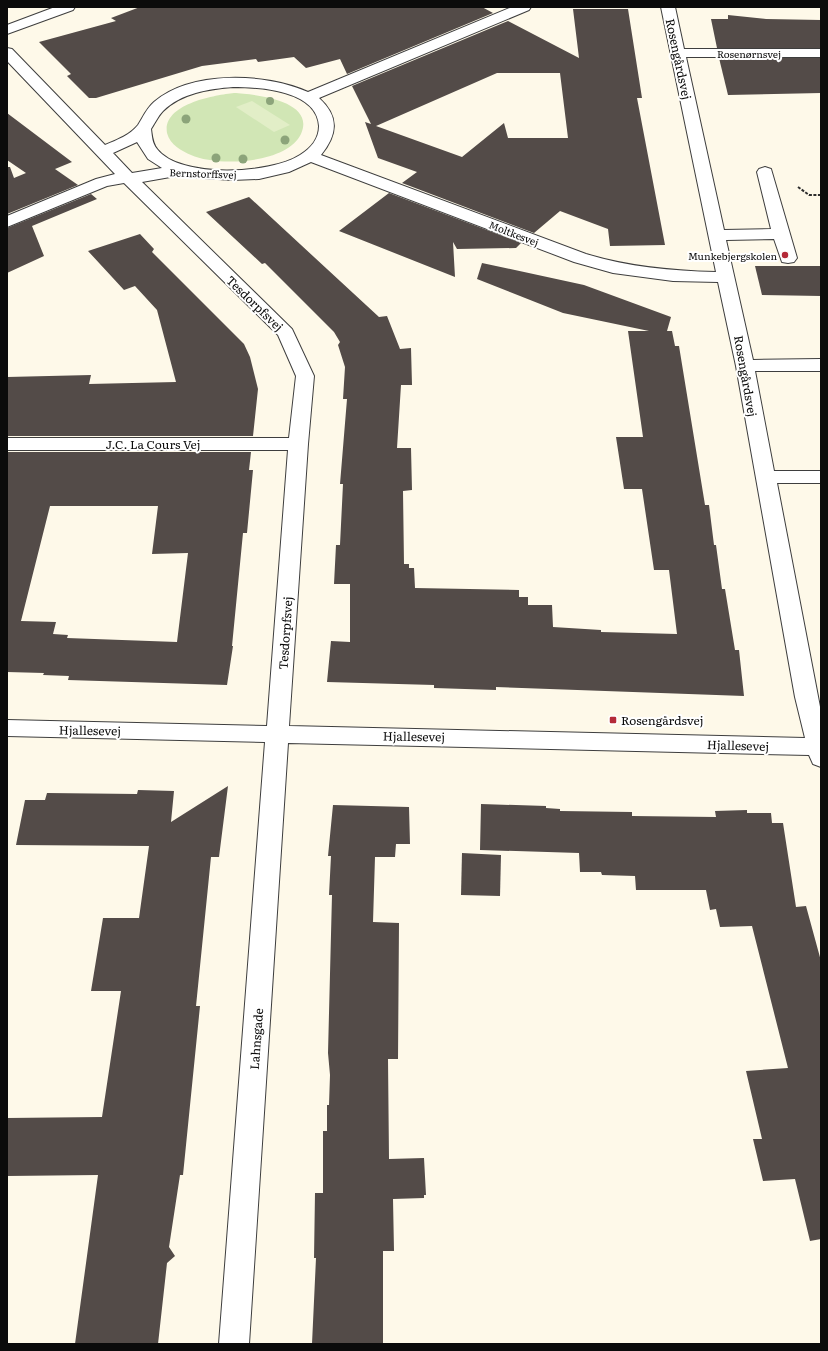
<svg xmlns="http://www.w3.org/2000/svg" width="828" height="1351" font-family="Literata,serif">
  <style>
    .green { fill: #d1e6b5 }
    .pitch { fill: #e2eec7 }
    .building { fill: #534b48; fill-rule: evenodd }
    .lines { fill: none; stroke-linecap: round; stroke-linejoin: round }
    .minor-casing { stroke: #3e3e3e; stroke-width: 2 }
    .path { stroke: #2d2d2d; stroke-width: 2; stroke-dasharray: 3 1.5; stroke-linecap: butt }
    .minor { fill: #fff; fill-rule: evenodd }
    .tree { fill: #8ca47a }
    .poi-dot { fill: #b42a38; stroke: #fff; stroke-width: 1.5 }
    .labels { text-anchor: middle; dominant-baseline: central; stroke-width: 4; stroke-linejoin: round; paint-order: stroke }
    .far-street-label { font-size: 10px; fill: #0b0b0b; stroke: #fff }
    .far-poi-label { font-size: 10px; fill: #0b0b0b; stroke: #fff; text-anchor: end }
    .street-label { font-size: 12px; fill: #0b0b0b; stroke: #fff }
    .poi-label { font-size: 12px; fill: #0b0b0b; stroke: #fff; text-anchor: start }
  </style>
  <rect width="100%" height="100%" fill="#fef9e9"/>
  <path class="green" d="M234,93c20,1 82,7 67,41 -14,30 -84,33 -110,21 -9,-4 -21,-10 -24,-22 -5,-29 48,-38 67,-40z"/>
  <polygon class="pitch" points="252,101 290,125 274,132 236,107"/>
  <g class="building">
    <polygon points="140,7 482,7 493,13 347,74 340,59 306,68 294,57 258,62 256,59 202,66 96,98 89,98 67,76 71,74 39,42 116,21 111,18"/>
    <path d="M573,9h55l14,89h-5l28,147 -55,1 -2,-17 -48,-18 -26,22 -132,-50 15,-11 -39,-14 -13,-36 6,2 -19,-38 156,-65 71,37zM497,73h63l8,65h-60l-4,-15 -42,34 -86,-31z"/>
    <polygon points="728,15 766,19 821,20 821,48 717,48 711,19 728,19"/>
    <polygon points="719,58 821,58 821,93 728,95"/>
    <polygon points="7,113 72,162 55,169 78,185 7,214 7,167 10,167 14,178 26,173 7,160"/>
    <polygon points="389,193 521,243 516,248 457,249 453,242 455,277 339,231"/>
    <polygon points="91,194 97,199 32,226 44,256 7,273 7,228"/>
    <polygon points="249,197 379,317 387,316 400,349 411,348 412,385 401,385 397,448 411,448 412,490 403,491 404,564 409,564 409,568 414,568 415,588 519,590 519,597 528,597 528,605 552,605 553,627 601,630 601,632 677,634 669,570 654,570 642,489 624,489 616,437 643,437 628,331 649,331 563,313 477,279 482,263 584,285 671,317 667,331 672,331 675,346 679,346 705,505 709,505 714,545 716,545 722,589 725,589 735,650 739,650 744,696 496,687 496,690 434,688 434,685 327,682 331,641 350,642 350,584 334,584 336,545 340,545 343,484 340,484 347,399 343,399 345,367 338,345 340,342 334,332 265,263 262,264 206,212"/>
    <polygon points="140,234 154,249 152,252 244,344 250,357 258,389 253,436 7,436 7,377 91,375 89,384 176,382 157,310 135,286 124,290 88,251"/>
    <polygon points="755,266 821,266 821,296 762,295"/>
    <path d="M7,452h244l-2,18h4l-6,63h-4l-11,113h1l-6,39 -159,-5 1,-4 -26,-1 1,-2 -37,-1zM50,506h108l-6,48 36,-1 -11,89 -110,-4 1,-3 -15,-1 3,-12 -35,-1z"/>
    <polygon points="228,786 219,857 211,857 196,1006 200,1006 183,1175 180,1175 169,1247 175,1256 167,1263 158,1344 75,1344 98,1175 7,1176 7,1118 102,1117 121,991 91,991 103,918 139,918 149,846 16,845 25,800 45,800 47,793 137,794 138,790 174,791 171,822"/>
    <polygon points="481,804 546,806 546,808 560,809 560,811 632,812 632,816 716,817 715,811 747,810 747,813 771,813 772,823 783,823 796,907 806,906 821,961 821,1239 810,1241 795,1179 763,1181 753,1139 762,1139 746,1071 788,1068 752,926 720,927 716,909 710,910 706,890 636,890 635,876 602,875 601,872 580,872 579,853 480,850"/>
    <polygon points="333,805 409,807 410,844 396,844 395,857 375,857 373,922 399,923 398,1059 388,1059 389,1159 424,1158 426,1195 424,1195 424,1198 393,1199 394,1251 383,1251 383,1344 312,1344 316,1258 314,1258 315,1193 323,1193 323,1131 327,1131 327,1105 329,1105 330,1075 328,1053 332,895 329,895 331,856 328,856"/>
    <polygon points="462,853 501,855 500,896 461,895"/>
  </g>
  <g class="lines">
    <g class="minor-casing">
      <g id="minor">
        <polygon points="55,7 75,7 73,10 7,34 7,25"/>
        <path d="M512,7h19l-2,3 -210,88c21,19 18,37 2,57l265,99c43,13 85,17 130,18l-55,-265h14l9,42h137v8h-135l38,173 47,-1 -14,-57 2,-3 6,-2 6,2 26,89 -3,4 -6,1 -6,-1 -8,-23 -48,1 27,120 68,-1v12h-66l19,100h47v12h-44l44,229v55l-8,-3 -4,-9 -521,-12 -39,601h-30l46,-602 -258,-6v-16l260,6 21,-276h-281v-12h282l7,-62 -18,-41 -154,-152 -17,3 -100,41v-11l89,-37 19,-5 -108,-113v-13l5,1 93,96c12,-5 25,-10 33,-20 5,-8 9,-17 16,-23 37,-32 112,-29 154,-10zM233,87c26,0 84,3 86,39 0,13 -9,23 -19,29 -29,19 -120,24 -143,-6 -5,-6 -5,-13 -6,-20 4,-6 7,-13 12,-18 18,-18 46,-22 70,-24zM137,142l11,17 14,9 -30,5 -19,-20zM311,162l263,100 39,11 60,8 45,1 18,84 59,331 10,41 -516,-12 19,-282 6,-68 -22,-47 -150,-147 34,-6 56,4 27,-1 30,-7z"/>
      </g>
    </g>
    <polyline class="path" points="798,187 809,195 821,195"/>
    <use href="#minor" class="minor"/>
  </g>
  <g class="tree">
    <circle cx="270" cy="101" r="4"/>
    <circle cx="186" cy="119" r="4.5"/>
    <circle cx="285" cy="140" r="4.5"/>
    <circle cx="216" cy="158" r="4.5"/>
    <circle cx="243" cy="159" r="4.5"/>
  </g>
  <g class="poi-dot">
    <circle cx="785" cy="255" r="4"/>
    <rect x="609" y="716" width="8" height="8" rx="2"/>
  </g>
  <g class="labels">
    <g class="far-street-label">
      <text x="749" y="53">Rosenørnsvej</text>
      <text transform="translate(203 173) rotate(2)">Bernstorffsvej</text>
      <text transform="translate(514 233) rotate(21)">Moltkesvej</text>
    </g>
    <g class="far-poi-label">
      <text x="777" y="255">Munkebjergskolen</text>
    </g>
    <g class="street-label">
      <text transform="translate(679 59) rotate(78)">Rosengårdsvej</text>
      <text transform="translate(255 303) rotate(44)">Tesdorpfsvej</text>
      <text transform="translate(746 376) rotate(80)">Rosengårdsvej</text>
      <text x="153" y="444">J.C. La Cours Vej</text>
      <text transform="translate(285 633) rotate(-86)">Tesdorpfsvej</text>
      <text transform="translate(90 730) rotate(1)">Hjallesevej</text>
      <text transform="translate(414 736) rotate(1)">Hjallesevej</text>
      <text transform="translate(738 745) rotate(2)">Hjallesevej</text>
      <text transform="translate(256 1039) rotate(-86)">Lahnsgade</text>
    </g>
    <g class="poi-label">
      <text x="621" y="720">Rosengårdsvej</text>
    </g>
  </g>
  <rect width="828" height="1351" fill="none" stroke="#0b0b0b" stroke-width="16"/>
</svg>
